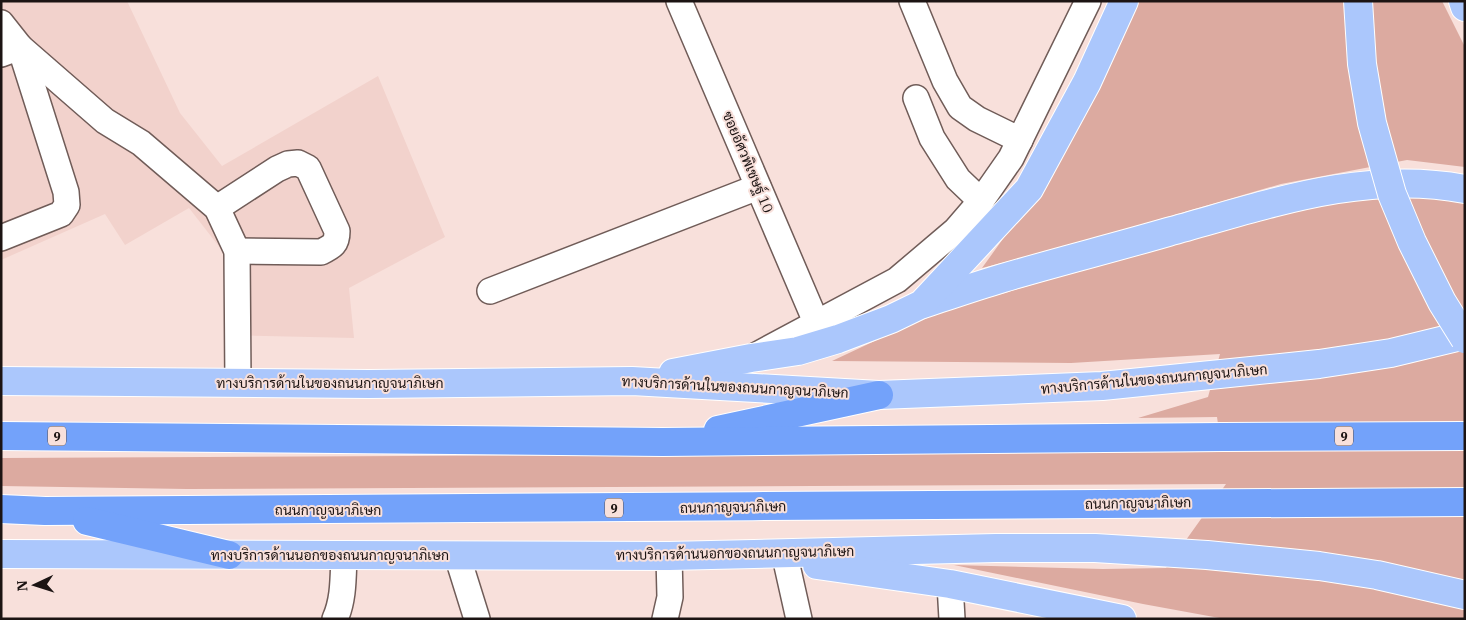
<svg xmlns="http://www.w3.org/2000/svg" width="1466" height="620" font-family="'IBM Plex Serif',Sarabun,serif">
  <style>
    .built { fill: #f2d2cc }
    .green { fill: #dcaaa0 }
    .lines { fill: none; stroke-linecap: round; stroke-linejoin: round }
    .minor-casing { stroke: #705c58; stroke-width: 28 }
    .major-casing { stroke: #fff; stroke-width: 30 }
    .highway-casing { stroke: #fff; stroke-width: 30 }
    .minor { stroke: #fff; stroke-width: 25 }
    .major { stroke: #abc7fc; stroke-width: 28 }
    .highway { stroke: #73a2fa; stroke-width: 28 }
    .major-bridge-casing { stroke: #fff; stroke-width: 30; stroke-linecap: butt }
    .major-bridge { stroke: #abc7fc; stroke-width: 28 }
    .labels { text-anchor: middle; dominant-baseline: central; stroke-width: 4; stroke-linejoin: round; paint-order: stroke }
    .shield { fill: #f8e0db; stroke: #5e514f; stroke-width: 1 }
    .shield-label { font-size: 12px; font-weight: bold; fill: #1c1413 }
    .street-label { font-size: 14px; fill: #1c1413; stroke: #f8e0db }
  </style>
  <rect width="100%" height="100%" fill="#f8e0db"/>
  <polygon class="built" points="1,1 127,1 180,113 222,166 378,76 445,237 349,288 354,338 227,335 228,258 189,208 125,245 105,214 1,260"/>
  <g class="green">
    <polygon points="1132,1 1442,1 1465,47 1465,167 1407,160 1281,184 1068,246 982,268 1018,218"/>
    <polygon points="1355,193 1465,198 1465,619 1225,619 1143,604 954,565 1103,569 1166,568 1226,484 187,489 1,486 1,458 1222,452 1217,417 1138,418 1208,397 1220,354 1071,363 832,361 930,315 1245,222"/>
  </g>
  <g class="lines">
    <g class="minor-casing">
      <g id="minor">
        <polyline points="679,1 816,322"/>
        <polyline points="912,1 945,81 960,107 977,119 1020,140"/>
        <polyline points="1,23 20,47 66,192 67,205 61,214 1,238"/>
        <polyline points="1,54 20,47 105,121 141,143 217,208 237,251 238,383"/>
        <polyline points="916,98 932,138 958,179 981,201"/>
        <path d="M217,208l60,-39 11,-5 10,-1 10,5 29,63c0,13 -4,15 -16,21l-84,-1"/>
        <polyline points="490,291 758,187"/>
        <polyline points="755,356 897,280 956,230 981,201 1011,158 1088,1"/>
        <polyline points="457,555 477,619"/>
        <polyline points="786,561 799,619"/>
        <polyline points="950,584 952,619"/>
        <path d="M335,619c9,-20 8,-42 9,-64"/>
        <polyline points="665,619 670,597 669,556"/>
      </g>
    </g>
    <g class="major-casing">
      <g id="major">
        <polyline points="1463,1 1465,7"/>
        <path d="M923,304c27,-9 53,-18 80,-26 54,-16 110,-30 165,-46 96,-26 195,-63 297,-43"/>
        <polyline points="673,373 751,358 798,351 838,339 891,319 922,304 1029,189 1087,82 1124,1"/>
        <polyline points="1,381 369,384 632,381 879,395 1102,386 1319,364 1391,353 1465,335"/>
        <polyline points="1,554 669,556 996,548 1095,548 1207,555 1319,566 1377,575 1465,595"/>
        <polyline points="817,565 950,584 1122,619"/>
      </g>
    </g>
    <g class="highway-casing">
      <g id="highway">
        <polyline points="718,430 879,395"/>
        <polyline points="1,436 663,442 1223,437 1465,436"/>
        <path d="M1,509l44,2c473,-2 947,-8 1420,-9"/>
        <polyline points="87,521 229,555"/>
      </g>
    </g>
    <use href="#minor" class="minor"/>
    <use href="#major" class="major"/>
    <use href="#highway" class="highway"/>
    <g class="major-bridge-casing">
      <polyline id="major-bridge" points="1358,1 1362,64 1372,123 1392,194 1412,242 1442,302 1465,339"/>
    </g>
    <use href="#major-bridge" class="major-bridge"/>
  </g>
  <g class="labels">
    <g class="shield">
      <rect x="48" y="426.5" width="18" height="19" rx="4"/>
      <rect x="1335" y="426.5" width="18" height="19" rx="4"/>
      <rect x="605" y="498.5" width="18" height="19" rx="4"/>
    </g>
    <g class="shield-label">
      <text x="57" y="436">9</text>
      <text x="1344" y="436">9</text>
      <text x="614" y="508">9</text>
    </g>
    <g class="street-label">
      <text transform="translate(748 162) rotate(67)">ซอยอัศวพิเชษฐ์ 10</text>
      <text transform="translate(1154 379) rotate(-5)">ทางบริการด้านในของถนนกาญจนาภิเษก</text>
      <text x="330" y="383">ทางบริการด้านในของถนนกาญจนาภิเษก</text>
      <text transform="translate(735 387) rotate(3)">ทางบริการด้านในของถนนกาญจนาภิเษก</text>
      <text transform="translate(1138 503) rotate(-1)">ถนนกาญจนาภิเษก</text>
      <text transform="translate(733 507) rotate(-1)">ถนนกาญจนาภิเษก</text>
      <text x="328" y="510">ถนนกาญจนาภิเษก</text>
      <text transform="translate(735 553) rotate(-1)">ทางบริการด้านนอกของถนนกาญจนาภิเษก</text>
      <text x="330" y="555">ทางบริการด้านนอกของถนนกาญจนาภิเษก</text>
    </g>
  </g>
  <rect width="1466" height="620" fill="none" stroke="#1c1413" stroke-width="5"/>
  <g transform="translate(35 585) rotate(266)" stroke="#f8e0db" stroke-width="4" paint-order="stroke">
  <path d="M0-4L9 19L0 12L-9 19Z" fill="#1c1413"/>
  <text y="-8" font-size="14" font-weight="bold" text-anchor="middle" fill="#1c1413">N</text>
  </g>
</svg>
